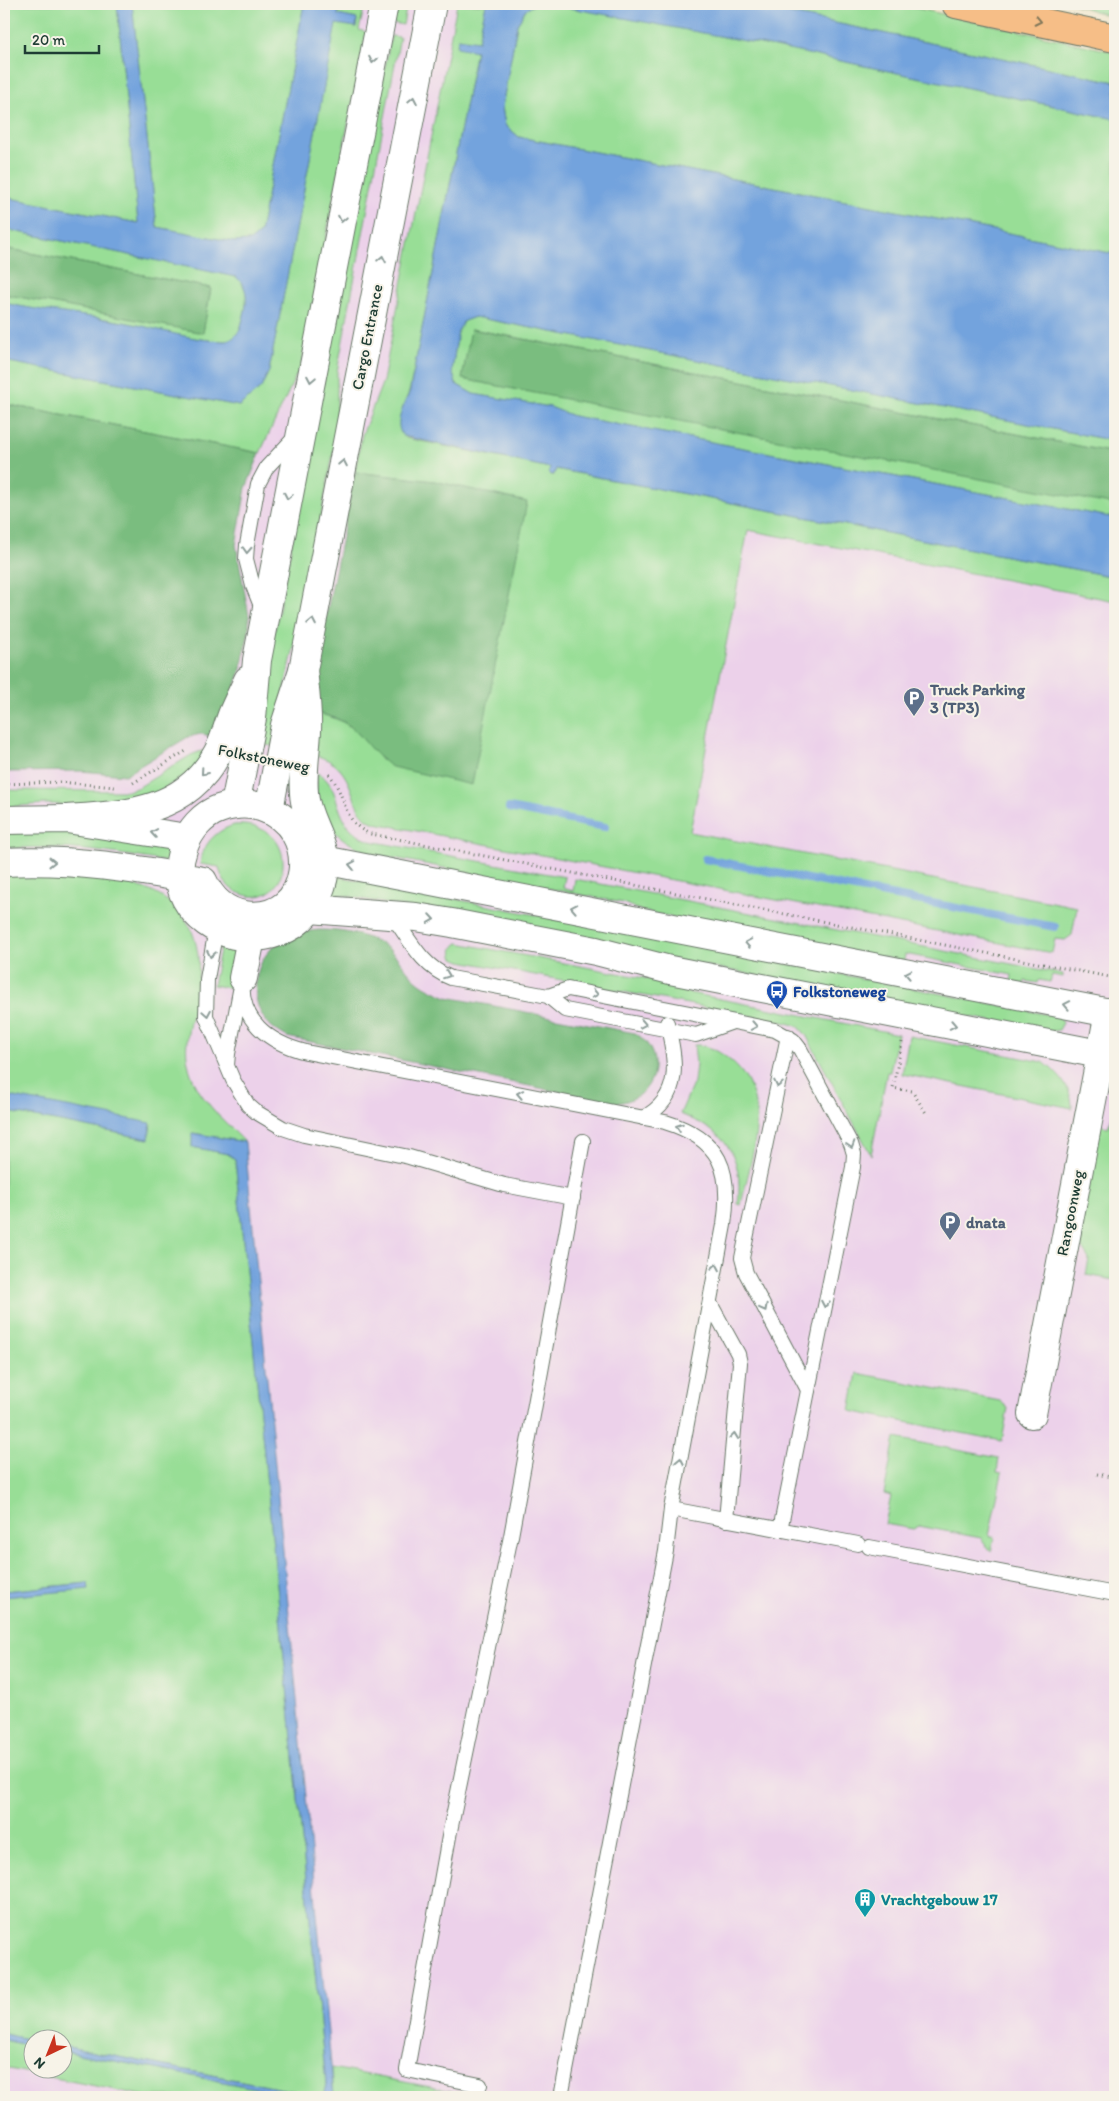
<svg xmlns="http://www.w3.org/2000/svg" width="1119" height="2101" font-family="Itim,sans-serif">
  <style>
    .built { fill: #ecd1ea; fill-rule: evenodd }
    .green { fill: #98de96; stroke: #5c8e65 }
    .forest { fill: #7abd7f; stroke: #4c7d5a }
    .water { fill: #73a3dd; stroke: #497088 }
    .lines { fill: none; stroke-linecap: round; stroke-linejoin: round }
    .stream { stroke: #73a3dd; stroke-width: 8 }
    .service-casing { stroke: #687767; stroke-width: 16 }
    .minor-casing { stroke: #687767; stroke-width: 30 }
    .tertiary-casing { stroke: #687767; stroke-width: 30 }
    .trunk-casing { stroke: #687767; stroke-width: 30 }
    .path { stroke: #687767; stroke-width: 3; stroke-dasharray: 1 4; stroke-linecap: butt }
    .service { stroke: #fff; stroke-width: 14 }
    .minor { stroke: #fff; stroke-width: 28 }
    .tertiary { stroke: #fff; stroke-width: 28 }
    .trunk { stroke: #f6be87; stroke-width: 28 }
    .oneway { stroke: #807759 }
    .oneway2 { stroke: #8f9e9a }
    .labels { text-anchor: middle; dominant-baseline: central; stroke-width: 4; stroke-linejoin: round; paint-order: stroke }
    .street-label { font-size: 16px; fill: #1f3d34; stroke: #f7f3e8 }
    .service-label { font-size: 16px; font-weight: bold; fill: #4e5e75; stroke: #f7f3e8; text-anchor: start }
    .transit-label { font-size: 16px; font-weight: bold; fill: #164399; stroke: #f7f3e8; text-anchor: start }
    .culture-label { font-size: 16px; font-weight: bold; fill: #0d838f; stroke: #f7f3e8; text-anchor: start }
  </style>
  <rect width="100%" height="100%" fill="#f7f3e8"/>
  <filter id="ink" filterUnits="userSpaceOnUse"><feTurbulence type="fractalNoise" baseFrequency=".02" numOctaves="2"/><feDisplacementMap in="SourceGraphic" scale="10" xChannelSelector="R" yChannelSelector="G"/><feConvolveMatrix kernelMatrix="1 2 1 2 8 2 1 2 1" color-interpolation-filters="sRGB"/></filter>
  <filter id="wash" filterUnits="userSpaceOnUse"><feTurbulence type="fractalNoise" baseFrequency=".0096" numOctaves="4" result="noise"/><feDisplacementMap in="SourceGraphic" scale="20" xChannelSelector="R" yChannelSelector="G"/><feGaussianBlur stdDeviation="1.12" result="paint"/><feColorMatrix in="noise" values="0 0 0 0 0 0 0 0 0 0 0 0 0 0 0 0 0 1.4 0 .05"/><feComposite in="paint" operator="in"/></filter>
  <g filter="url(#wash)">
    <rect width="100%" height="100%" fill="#efe4c7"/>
    <path class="built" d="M4,4h548l563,115v1978h-1111zM32,2038h30v30h-30z"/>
    <g class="green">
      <polygon points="4,4 117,4 138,223 4,197"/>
      <polygon points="132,4 304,4 260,233 250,241 234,242 157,227"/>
      <polygon points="340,4 365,4 359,30 366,32 301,365 260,453 4,404 4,361 239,406 261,388 269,371 336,23 356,27 357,19 338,15"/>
      <polygon points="397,4 407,4 403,25 393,23"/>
      <path d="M457,4h29l-8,38 -19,-4 17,12 -62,320 -5,22 -6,14 3,32 144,30 1,7h3l1,-6 560,108v24l-367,-71 -58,302 387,75 -5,28 -7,5 -10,-1 -3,14 -677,-130c-30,-9 -13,-58 -62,-68l2,-42c35,6 46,22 67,48l145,-259 -93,-21 -79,-9 7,-37 21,-54z"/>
      <polygon points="535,4 555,4 756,43 1115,119 1115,254 519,137 505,125 502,107 517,25 525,10"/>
      <polygon points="745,4 897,4 1115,52 1115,82"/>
      <polygon points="1074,4 1115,4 1115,18"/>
      <polygon points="391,36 400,37 337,372 337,433 309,579 272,746 253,743"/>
      <path d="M4,229l232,48c17,13 9,34 4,53 -4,5 -8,11 -15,11 -34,0 -68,-12 -101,-19 -40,-7 -81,-10 -120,-19v-9l199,38 8,-44 -207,-40z"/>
      <polygon points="475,317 1115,441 1115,453 472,329 1115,505 1115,518 573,416 550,407 473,394 456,384 452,370 458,331 464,321"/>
      <polygon points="201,751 208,752 193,770 156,794 109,805 46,804 4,807 4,790 127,791 139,787 191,755"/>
      <path d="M317,773c29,14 11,52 53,68l195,36 -2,11 10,3 2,-12 488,95v3l-11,-2 -2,7 -11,-2 -1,3 -13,-2 -1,3 -13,-2 1,-7 -107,-21 -1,7 -262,-50 -19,-8 -249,-49c-25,-8 -48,-23 -56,-50 -2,-9 -1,-21 -1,-31z"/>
      <path d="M234,825c72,-5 57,90 5,68 -11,-4 -18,-14 -20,-26l-19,-3c3,-20 15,-33 34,-39z"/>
      <path d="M60,830l111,14 -4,18c-54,-10 -109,-18 -163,-13v-17z"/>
      <path d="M25,874c75,1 183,1 173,107 -2,27 -16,56 -10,82 6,33 35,56 57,79l-52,-9 -1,14 36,7 7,5 90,914 1,11 -2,13 -261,-51 -1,-8h-30v2l-28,-6v-437l84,-9 -1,-5 -83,8v-480l144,28 3,-15 -147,-29v-219z"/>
      <polygon points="336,876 1060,1017 1063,1023 1059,1030 1048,1032 332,893"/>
      <path d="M458,943l228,43 -1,6 213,42 -8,38h-3l-16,83 -65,-120 -7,-8 -11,-4 -327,-62 -7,-3c-3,-6 -2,-12 4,-15z"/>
      <polygon points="221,945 236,948 228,988 213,985"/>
      <path d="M909,1036l134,26c15,11 29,26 29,46l-170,-34z"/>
      <path d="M694,1045c14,-1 28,8 38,17 42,37 19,96 9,143l-3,-1c6,-50 -13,-72 -58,-90l14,-32 2,-18z"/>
      <polygon points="1115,1109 1115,1280 1086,1275 1089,1259 1078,1242 1100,1125 1108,1127"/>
      <polygon points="857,1373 1000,1401 1008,1408 1002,1441 850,1411"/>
      <polygon points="895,1438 999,1458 997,1472 1002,1473 989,1536 994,1537 991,1552 981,1538 919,1526 913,1529 885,1524 891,1496 884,1494"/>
      <polygon points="4,2040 32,2046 32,2068 62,2068 63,2051 301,2097 151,2097 4,2068"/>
      <polygon points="332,2068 482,2097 334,2097"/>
    </g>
    <g class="forest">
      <polygon points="4,248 211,288 203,333 4,294"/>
      <polygon points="471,329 1115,453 1115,505 462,379"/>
      <polygon points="4,404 260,453 246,488 236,545 249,616 249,631 240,673 217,737 201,734 188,737 125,775 80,771 4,772"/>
      <path d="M355,472l79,9 93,21 -55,283 -80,-18c-34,-22 -28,-46 -77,-54l8,-81z"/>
      <path d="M319,930c24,0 52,5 71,20 9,8 15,19 23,27 10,10 21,14 34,20l188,36c35,22 19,69 -21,70l-327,-66c-10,-6 -20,-12 -25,-22 -12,-21 -7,-52 11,-68 12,-11 31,-16 46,-17z"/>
    </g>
    <g class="water">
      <path d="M117,4h15l25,223 77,15 16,-1 10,-8 44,-229h36l-2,11 19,4 -1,8 -20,-3 -67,347 -8,17 -22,18 -235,-45v-58c41,9 83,12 124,20 32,6 65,18 97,18 7,0 11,-6 15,-11 5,-19 13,-40 -4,-53l-232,-48v-32l134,26z"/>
      <path d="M486,4h49l-10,6 -8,15 -15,82 3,18 14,12 596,117v187l-640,-124 -11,4 -6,10 -6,40 4,13 17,10 77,13 23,9 542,102v59l-559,-108 -2,6 -5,-1 1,-6 -147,-32c-11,-14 3,-32 7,-46 1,-7 3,-14 4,-20l62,-319 -19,-4 1,-9 20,3z"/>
      <polygon points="549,4 745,4 1115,82 1115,119 756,43"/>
      <polygon points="4,1095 151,1123 149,1139 4,1111"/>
      <polygon points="192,1133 245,1142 334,2097 301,2097 63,2051 63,2046 323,2097 326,2084 325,2073 235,1159 228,1154 192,1147"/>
      <polygon points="88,1583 89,1589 4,1597 4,1591"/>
      <polygon points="4,2034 32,2040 32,2046 4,2040"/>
    </g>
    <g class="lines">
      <g class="stream">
        <polyline points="509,808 605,827"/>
        <polyline points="705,859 1055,927"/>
      </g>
    </g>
  </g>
  <g filter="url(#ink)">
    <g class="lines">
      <g class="service-casing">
        <g id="service">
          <polyline points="263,611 253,586 246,559 247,545 258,484 267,467 297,435"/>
          <path d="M392,915c17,24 30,52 59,63l97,18 17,14 131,25 37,-13"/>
          <polyline points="216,929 207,979 206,1016 233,1080 248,1105 256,1112 283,1128 304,1135 409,1157 504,1185 573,1198"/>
          <path d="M243,978c-5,42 26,65 63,74l359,70c56,17 67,48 59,103l-53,284 -5,42 -105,546"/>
          <polyline points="548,996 568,989 775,1030 793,1040 800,1049 851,1144 854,1154 853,1167 780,1530"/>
          <polyline points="788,1036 742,1258 746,1273 808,1390"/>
          <polyline points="227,1065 228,1054 240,991"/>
          <path d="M643,1118c40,-21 33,-58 24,-95"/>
          <polyline points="710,1303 738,1354 740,1363 726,1520"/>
          <polyline points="671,1509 858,1544"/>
          <polyline points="869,1547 1115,1594"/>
          <polyline points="480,2085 407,2070 450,1831 511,1536 583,1141"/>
        </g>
      </g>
      <g class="minor-casing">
        <g id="minor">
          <polyline points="243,978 251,938"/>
          <polyline points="1032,1414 1109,1012"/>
        </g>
      </g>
      <g class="tertiary-casing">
        <g id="tertiary">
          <polyline points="235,805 252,718 257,660 384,4"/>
          <polyline points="269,810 285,725 303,670 432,4"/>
          <path d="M67,819c58,-4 118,-6 150,-65 7,-12 10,-26 15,-39 5,-12 11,-24 16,-35"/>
          <polyline points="4,820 67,819 187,838"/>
          <polyline points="308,857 1115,1014"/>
          <path d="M4,862c67,-4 133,7 199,19 8,18 22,31 42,34 68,10 80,-89 16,-108 -14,-4 -28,-3 -42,2 -33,12 -50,59 -33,90 21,38 71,49 107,26 22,-15 37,-47 30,-74 -5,-20 -18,-37 -19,-58 -2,-20 2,-41 3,-62 1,-20 -2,-41 -4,-61"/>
          <polyline points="310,909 416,917 452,923 596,951 670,970 1115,1057"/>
        </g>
      </g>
      <g class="trunk-casing">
        <polyline id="trunk" points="956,4 1115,38"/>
      </g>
      <g class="path">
        <path d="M329,774c18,21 13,50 42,60l744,144"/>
        <polyline points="133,783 186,751"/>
        <polyline points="4,784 60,782 115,787"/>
        <polyline points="902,1042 893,1088 912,1091 926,1113"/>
        <polyline points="1097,1474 1115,1478"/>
      </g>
      <use href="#service" class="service"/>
      <use href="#minor" class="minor"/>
      <use href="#tertiary" class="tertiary"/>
      <use href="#trunk" class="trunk"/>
    </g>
    <defs><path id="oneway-chevron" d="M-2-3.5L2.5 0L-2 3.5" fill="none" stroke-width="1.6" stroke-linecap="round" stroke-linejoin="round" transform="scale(1.25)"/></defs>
    <use class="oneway" href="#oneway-chevron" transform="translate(1038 21) rotate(12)"/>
    <g class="oneway2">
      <use href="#oneway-chevron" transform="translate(373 60) rotate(101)"/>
      <use href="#oneway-chevron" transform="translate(413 100) rotate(-79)"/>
      <use href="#oneway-chevron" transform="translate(342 219) rotate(101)"/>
      <use href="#oneway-chevron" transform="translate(382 259) rotate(-79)"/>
      <use href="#oneway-chevron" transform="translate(311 379) rotate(101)"/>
      <use href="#oneway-chevron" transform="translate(343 463) rotate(-79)"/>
      <use href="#oneway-chevron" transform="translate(288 496) rotate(101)"/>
      <use href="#oneway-chevron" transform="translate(247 550) rotate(93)"/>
      <use href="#oneway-chevron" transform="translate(312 622) rotate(-79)"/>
      <use href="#oneway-chevron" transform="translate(204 772) rotate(131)"/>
      <use href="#oneway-chevron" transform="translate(154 833) rotate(-171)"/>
      <use href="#oneway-chevron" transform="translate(52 862) rotate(1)"/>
      <use href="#oneway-chevron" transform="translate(352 865) rotate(-169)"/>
      <use href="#oneway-chevron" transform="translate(574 908) rotate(-169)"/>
      <use href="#oneway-chevron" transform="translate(431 919) rotate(9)"/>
      <use href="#oneway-chevron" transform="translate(748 943) rotate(-169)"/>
      <use href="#oneway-chevron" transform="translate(211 954) rotate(101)"/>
      <use href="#oneway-chevron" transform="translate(908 974) rotate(-169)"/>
      <use href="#oneway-chevron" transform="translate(447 975) rotate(21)"/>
      <use href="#oneway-chevron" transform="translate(595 994) rotate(11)"/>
      <use href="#oneway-chevron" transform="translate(1067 1005) rotate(-169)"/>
      <use href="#oneway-chevron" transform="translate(207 1013) rotate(80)"/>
      <use href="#oneway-chevron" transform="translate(643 1024) rotate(11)"/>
      <use href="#oneway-chevron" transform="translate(953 1025) rotate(11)"/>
      <use href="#oneway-chevron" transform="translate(754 1026) rotate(11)"/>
      <use href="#oneway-chevron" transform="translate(778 1084) rotate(102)"/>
      <use href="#oneway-chevron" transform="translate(520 1094) rotate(-169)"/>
      <use href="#oneway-chevron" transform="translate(679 1127) rotate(-160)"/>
      <use href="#oneway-chevron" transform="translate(851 1145) rotate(72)"/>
      <use href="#oneway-chevron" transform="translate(716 1267) rotate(-80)"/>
      <use href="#oneway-chevron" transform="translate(825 1304) rotate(101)"/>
      <use href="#oneway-chevron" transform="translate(764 1308) rotate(62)"/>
      <use href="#oneway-chevron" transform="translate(734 1436) rotate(-84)"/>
      <use href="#oneway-chevron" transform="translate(680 1461) rotate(-79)"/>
    </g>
  </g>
  <defs>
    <g id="parking-pin" transform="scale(1.125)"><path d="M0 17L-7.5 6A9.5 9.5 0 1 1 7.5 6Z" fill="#5c6f8a" stroke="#f7f3e8"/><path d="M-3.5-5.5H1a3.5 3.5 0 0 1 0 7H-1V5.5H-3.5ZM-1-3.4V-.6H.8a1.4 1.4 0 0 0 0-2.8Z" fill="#fff"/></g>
    <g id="bus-pin" transform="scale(1.125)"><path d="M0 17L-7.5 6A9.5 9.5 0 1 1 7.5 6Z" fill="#1a4fb4" stroke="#f7f3e8"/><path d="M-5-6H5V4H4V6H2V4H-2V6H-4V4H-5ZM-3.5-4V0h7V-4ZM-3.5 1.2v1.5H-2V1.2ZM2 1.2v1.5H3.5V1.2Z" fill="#fff"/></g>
    <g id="building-pin" transform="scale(1.125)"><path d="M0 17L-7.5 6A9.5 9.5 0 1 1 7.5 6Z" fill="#0f9aa8" stroke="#f7f3e8"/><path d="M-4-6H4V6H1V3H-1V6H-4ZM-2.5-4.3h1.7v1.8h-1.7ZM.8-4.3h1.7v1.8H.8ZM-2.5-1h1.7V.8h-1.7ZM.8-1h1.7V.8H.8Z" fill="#fff"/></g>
  </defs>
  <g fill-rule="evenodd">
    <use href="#parking-pin" x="914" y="698"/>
    <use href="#bus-pin" x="777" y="991"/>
    <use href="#parking-pin" x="950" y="1222"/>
    <use href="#building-pin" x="865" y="1899"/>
  </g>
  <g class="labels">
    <g class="street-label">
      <text transform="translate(367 337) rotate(-79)">Cargo Entrance</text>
      <text transform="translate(264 758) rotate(11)">Folkstoneweg</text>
      <text transform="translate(1070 1213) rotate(-79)">Rangoonweg</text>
    </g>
    <g class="service-label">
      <text x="930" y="689">Truck Parking<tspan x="930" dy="18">3 (TP3)</tspan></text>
      <text x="966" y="1222">dnata</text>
    </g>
    <g class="transit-label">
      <text x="793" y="991">Folkstoneweg</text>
    </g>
    <g class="culture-label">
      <text x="881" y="1899">Vrachtgebouw 17</text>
    </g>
  </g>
  <rect width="1119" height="2101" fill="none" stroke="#f7f3e8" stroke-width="20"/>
  <g transform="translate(48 2054) rotate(223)"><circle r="24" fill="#f7f3e8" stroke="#a1aaa0"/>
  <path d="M0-4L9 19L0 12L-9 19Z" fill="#c8321e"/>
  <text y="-8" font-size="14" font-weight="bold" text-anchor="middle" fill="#1f3d34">N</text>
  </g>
  <path d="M25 45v8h74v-8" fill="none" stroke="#1f3d34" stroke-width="2.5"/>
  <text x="32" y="45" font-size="15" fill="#1f3d34" stroke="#f7f3e8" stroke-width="4" paint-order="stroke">20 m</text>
</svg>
